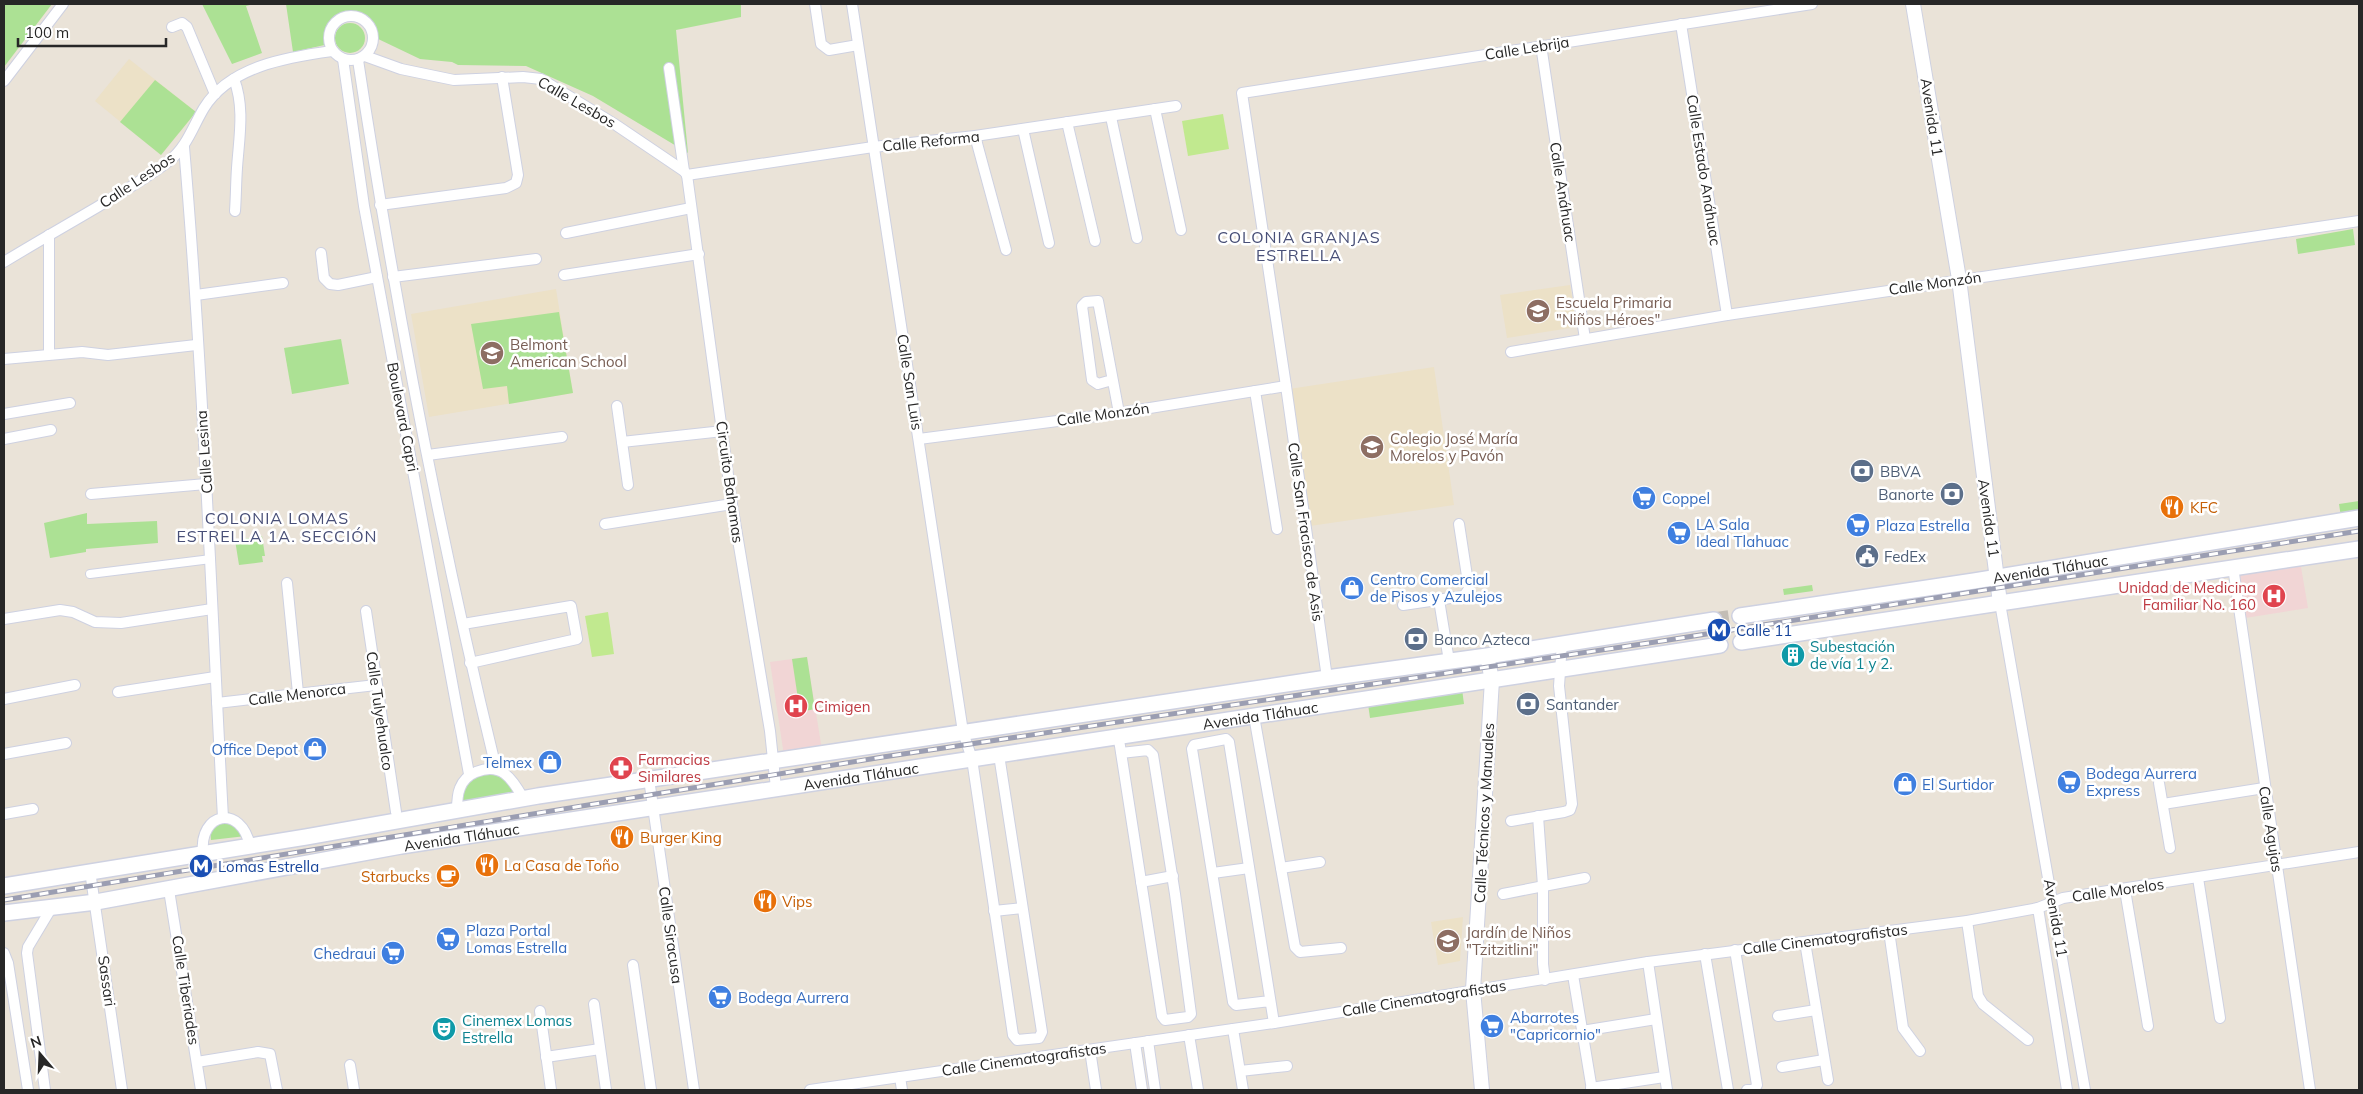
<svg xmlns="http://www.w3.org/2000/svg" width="2363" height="1094" font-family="Mulish,sans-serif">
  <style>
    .education { fill: #ece1c7 }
    .medical { fill: #f1d5d5 }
    .green { fill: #ace194 }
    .pitch { fill: #c1e98f }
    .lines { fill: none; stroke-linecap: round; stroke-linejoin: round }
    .secondary-tunnel { stroke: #c3bdb5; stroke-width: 15; stroke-dasharray: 15 8; stroke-linecap: butt }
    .pedestrian-casing { stroke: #ced1e1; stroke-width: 10 }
    .minor-casing { stroke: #ced1e1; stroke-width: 12 }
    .tertiary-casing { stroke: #ced1e1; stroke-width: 16 }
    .secondary-casing { stroke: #ced1e1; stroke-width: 18 }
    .pedestrian { stroke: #fff; stroke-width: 8 }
    .minor { stroke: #fff; stroke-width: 10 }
    .tertiary { stroke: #fff; stroke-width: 14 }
    .secondary { stroke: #fff; stroke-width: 15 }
    .rail-casing { stroke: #9b9eb2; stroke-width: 5 }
    .rail { stroke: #fff; stroke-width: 3; stroke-dasharray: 9; stroke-linecap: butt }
    .labels { text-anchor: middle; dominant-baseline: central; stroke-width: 5; stroke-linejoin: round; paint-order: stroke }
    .street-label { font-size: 15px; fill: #272727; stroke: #fff }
    .education-label { font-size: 15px; fill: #785e54; stroke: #fff; text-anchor: start }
    .service-label { font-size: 15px; fill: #4e5e75; stroke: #fff; text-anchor: start }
    .shop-label { font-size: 15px; fill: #366cbe; stroke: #fff; text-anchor: start }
    .food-label { font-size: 15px; fill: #c56008; stroke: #fff; text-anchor: start }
    .health-label { font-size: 15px; fill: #be3a42; stroke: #fff; text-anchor: start }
    .transit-label { font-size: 15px; fill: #164399; stroke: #fff; text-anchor: start }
    .culture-label { font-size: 15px; fill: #0d838f; stroke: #fff; text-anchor: start }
    .neighbourhood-label { font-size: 16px; letter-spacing: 1px; fill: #484f77; stroke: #fff }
  </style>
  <rect width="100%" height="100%" fill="#eae3d8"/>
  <g class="education">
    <polygon points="129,59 196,112 161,155 95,101"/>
    <polygon points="1570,285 1577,327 1507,338 1500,295"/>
    <polygon points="556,289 573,393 429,417 411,314"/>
    <polygon points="1434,367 1454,505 1310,526 1289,389"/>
    <polygon points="1463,917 1460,961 1438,965 1431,922"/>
  </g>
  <g class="medical">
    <polygon points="2300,561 2308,608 2245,618 2238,571"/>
    <polygon points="807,657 822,750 784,756 770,662"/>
  </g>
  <g class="green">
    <polygon points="4,4 52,4 4,67"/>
    <polygon points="202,4 254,4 246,6 262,53 232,64"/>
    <path d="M286,4h455v13l-65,13 12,123 -95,-57 -67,-30 -68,-1 -6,-3 -32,-3 -46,-22c-8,-32 -47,-25 -45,7l-36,8z"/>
    <circle cx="350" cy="38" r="15"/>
    <polygon points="155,80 196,112 161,155 120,122"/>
    <polygon points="2353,229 2355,245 2298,254 2296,239"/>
    <polygon points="559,312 573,393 509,404 507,386 483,389 471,324"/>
    <polygon points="341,339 349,384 292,394 284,348"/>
    <polygon points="2359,501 2359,514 2341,517 2339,504"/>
    <polygon points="87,513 87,524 157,521 158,543 86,549 86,552 50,558 44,523"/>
    <polygon points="262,536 265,556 262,556 263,562 239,565 235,540"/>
    <polygon points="1812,585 1813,591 1784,595 1783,589"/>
    <polygon points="807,657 815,709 800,712 792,659"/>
    <polygon points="1462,689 1464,704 1370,718 1368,704"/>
    <path d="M492,771l17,13 9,13 -57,8c2,-23 9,-28 31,-34z"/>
    <polygon points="228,812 237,817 246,836 211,840 210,829 220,813"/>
  </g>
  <g class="pitch">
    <polygon points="1223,114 1229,149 1188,156 1182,121"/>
    <polygon points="608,612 614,654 592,657 585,616"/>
  </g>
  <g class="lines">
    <polyline class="secondary-tunnel" points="1714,620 1740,616"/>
    <g class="pedestrian-casing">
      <polyline id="pedestrian" points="90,574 211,559"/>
    </g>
    <g class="minor-casing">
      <g id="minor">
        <polyline points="815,4 821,44 829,50 858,45"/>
        <polyline points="852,4 963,732 972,759 1013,1035 1017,1040 1039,1038 1042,1032 999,755"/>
        <circle cx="351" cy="38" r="22"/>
        <polyline points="1681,24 1727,315"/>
        <polyline points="172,27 182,23 187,27 215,94"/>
        <polyline points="1541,45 1585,339"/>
        <polyline points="365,56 401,69 454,80 523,77 541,79 613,123 684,171 687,175"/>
        <polyline points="343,59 364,206 469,774"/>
        <path d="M358,60c36,237 81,474 138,708"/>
        <polyline points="669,68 684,171"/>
        <path d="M234,79c11,29 5,59 3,89 -1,14 -1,29 -2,43"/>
        <polyline points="4,81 63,4"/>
        <polyline points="1155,109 1181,230"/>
        <polyline points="1111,117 1137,238"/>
        <polyline points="1067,122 1095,241"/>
        <polyline points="1023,129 1049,243"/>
        <polyline points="975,136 1006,250"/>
        <path d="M184,147c19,223 27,447 39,671"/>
        <polyline points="687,175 732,504 770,731 776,788"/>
        <polyline points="687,175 873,147 975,136 1176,106"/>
        <polyline points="380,205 506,188 516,183 518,175 502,77"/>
        <polyline points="566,233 691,208"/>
        <polyline points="49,235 49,353"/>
        <polyline points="321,253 324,278 330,284 338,285 377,277"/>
        <path d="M4,262c31,-19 63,-37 95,-56 23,-14 48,-28 70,-45 18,-14 24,-35 35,-53 26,-42 84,-51 128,-57"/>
        <polyline points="564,275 699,254"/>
        <polyline points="393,277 536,259"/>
        <polyline points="196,295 283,283"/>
        <polyline points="1511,352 1727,315 2359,221"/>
        <polyline points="4,359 82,352 108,355 196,345"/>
        <polyline points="1112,380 1098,384 1092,380 1082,306 1086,302 1098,301 1119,413"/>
        <polyline points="1255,391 1277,529"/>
        <polyline points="617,406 628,485"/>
        <polyline points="4,414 70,403"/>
        <polyline points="4,439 51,430"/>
        <polyline points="919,439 1119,413 1286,386"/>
        <polyline points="622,442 723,431"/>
        <polyline points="428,455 562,437"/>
        <polyline points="91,494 206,484"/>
        <polyline points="605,524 732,504"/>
        <polyline points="2233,567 2310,1090"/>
        <polyline points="287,583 298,693"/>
        <polyline points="1439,600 1449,661"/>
        <polyline points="2000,603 2085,1090"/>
        <polyline points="1403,605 1464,596 1469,589 1459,524"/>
        <polyline points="366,611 396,812"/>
        <polyline points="4,619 60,610 73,612 95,622 121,623 212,609"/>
        <polyline points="463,624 571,606 577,639 470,663"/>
        <polyline points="1327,678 1286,386 1242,93 1812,4"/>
        <polyline points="118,692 215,677"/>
        <polyline points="4,699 75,685"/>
        <polyline points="217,703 376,685"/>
        <polyline points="1254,716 1295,947 1300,952 1341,948"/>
        <polyline points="1118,736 1120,746 1162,1016 1165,1020 1188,1017 1191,1014 1175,894 1153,755 1148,750 1121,753"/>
        <polyline points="4,754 66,743"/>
        <polyline points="649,779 694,1090"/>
        <polyline points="2159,783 2170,848"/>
        <polyline points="2163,804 2264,788"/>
        <path d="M457,811c0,-7 0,-16 3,-23 3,-8 9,-13 16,-16 25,-10 36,6 47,26"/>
        <polyline points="4,814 33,809"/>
        <polyline points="1538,816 1543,886 1543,964 1545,980"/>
        <polyline points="1511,821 1564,812 1570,810 1572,804 1559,686 1562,643"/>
        <path d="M203,853c-4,-41 38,-49 47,-7"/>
        <polyline points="1281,868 1320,862"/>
        <polyline points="90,871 122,1090"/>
        <polyline points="1213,873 1249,868"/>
        <polyline points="2198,878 2220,1018"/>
        <polyline points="1141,882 1173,876"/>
        <polyline points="169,890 201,1090"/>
        <polyline points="2125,890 2148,1026"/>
        <polyline points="1503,894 1585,878"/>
        <polyline points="2038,908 2067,1090"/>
        <polyline points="994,911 1022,908"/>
        <polyline points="1967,921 1978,996 1983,1004 2028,1040"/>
        <polyline points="1889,931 1903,1028 1920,1051"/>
        <polyline points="1805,942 1828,1080"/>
        <polyline points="1735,950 1757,1085 1754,1090 1747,1090"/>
        <polyline points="4,953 8,963 28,1090"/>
        <polyline points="1705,954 1728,1090"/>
        <polyline points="1648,962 1667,1090"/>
        <polyline points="633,965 651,1090"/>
        <polyline points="1573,975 1592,1090"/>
        <polyline points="1270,1001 1236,1005 1233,1002 1192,749 1194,745 1226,739 1229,742 1274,1023"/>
        <polyline points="594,1004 606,1090"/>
        <polyline points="540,1011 551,1090"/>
        <polyline points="1778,1016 1816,1010"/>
        <polyline points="1233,1029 1243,1090"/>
        <polyline points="1582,1031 1656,1019"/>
        <polyline points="1189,1035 1198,1090"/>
        <polyline points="1148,1041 1155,1090"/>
        <polyline points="1135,1043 1142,1090"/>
        <polyline points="1090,1050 1096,1090"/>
        <polyline points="546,1057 600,1049"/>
        <polyline points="197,1062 258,1052 270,1054 277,1090"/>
        <polyline points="350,1065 354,1090"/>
        <polyline points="1782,1067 1824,1060"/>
        <polyline points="1240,1071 1287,1066"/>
        <polyline points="900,1077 902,1090"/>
        <polyline points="1591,1088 1664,1077"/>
        <polyline points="45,1090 27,953 28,947 52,907"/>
        <polyline points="810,1090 1274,1023 1648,962 1967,921 2038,908 2063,898 2359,852"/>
      </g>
    </g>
    <g class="tertiary-casing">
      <g id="tertiary">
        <polyline points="1913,4 1959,279 2000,603"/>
        <polyline points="1482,1090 1473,990 1492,680 1487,656"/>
      </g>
    </g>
    <g class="secondary-casing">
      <g id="secondary">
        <path id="s1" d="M1740,616l234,-35 385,-63"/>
        <polyline points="1741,642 2359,549"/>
        <polyline points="4,886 306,837 538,796 1327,678 1487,656 1714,620"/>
        <path id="s2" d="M4,913l92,-11 305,-56 1319,-201"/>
      </g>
    </g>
    <use href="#pedestrian" class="pedestrian"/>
    <use href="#minor" class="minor"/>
    <use href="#tertiary" class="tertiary"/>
    <use href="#secondary" class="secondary"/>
    <g class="rail-casing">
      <polyline id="rail" points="4,900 883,757 1662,641 2359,531"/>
    </g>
    <use href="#rail" class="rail"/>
  </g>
  <defs>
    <g id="school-disc" transform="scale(1.25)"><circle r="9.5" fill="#8d6e63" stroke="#fff"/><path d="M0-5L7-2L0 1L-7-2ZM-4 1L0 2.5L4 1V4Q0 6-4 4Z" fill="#fff"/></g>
    <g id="bank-disc" transform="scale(1.25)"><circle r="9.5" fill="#5c6f8a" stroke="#fff"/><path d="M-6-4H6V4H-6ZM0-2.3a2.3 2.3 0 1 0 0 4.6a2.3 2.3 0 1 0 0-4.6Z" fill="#fff"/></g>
    <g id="supermarket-disc" transform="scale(1.25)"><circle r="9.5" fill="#3f7fe0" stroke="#fff"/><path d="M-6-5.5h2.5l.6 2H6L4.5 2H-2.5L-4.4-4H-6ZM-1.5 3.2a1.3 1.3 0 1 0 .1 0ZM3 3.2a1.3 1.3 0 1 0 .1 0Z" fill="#fff"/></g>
    <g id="restaurant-disc" transform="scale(1.25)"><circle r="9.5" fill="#e8710a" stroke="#fff"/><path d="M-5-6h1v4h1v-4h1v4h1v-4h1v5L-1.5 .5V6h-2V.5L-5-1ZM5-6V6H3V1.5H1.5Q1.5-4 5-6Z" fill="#fff"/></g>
    <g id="civic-disc" transform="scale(1.25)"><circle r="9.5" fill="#5c6f8a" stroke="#fff"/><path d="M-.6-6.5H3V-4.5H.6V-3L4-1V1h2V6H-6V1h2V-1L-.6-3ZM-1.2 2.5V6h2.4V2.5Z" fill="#fff"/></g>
    <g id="shop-disc" transform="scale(1.25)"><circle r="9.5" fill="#3f7fe0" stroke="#fff"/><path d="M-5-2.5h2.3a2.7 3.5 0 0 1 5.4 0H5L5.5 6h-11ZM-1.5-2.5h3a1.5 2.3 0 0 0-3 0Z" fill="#fff"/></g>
    <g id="hospital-disc" transform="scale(1.25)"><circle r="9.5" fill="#e0444e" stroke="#fff"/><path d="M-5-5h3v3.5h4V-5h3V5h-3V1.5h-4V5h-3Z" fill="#fff"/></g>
    <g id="metro-disc" transform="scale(1.25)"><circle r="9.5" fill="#1a4fb4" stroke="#fff"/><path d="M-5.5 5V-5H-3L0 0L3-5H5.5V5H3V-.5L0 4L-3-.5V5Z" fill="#fff"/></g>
    <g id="building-disc" transform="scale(1.25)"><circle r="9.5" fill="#0f9aa8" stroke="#fff"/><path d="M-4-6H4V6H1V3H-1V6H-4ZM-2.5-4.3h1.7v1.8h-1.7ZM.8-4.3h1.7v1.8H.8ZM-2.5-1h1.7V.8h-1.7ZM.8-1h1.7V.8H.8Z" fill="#fff"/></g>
    <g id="pharmacy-disc" transform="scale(1.25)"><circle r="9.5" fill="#e0444e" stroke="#fff"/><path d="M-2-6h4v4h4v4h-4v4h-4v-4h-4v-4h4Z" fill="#fff"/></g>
    <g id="cafe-disc" transform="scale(1.25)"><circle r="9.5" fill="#e8710a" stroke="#fff"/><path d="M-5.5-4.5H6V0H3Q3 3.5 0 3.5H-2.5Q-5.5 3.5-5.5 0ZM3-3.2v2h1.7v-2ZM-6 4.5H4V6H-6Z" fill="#fff"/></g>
    <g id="theatre-disc" transform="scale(1.25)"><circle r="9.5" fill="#0f9aa8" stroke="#fff"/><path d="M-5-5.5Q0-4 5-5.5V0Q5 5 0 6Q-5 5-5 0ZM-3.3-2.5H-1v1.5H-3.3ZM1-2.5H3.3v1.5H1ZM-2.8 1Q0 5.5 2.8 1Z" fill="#fff"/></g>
  </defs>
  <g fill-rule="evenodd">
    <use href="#school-disc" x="1538" y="311"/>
    <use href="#school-disc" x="492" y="353"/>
    <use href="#school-disc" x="1372" y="447"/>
    <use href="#bank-disc" x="1862" y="471"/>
    <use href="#bank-disc" x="1952" y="494"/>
    <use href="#supermarket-disc" x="1644" y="498"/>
    <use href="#restaurant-disc" x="2172" y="507"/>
    <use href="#supermarket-disc" x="1858" y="525"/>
    <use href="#supermarket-disc" x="1679" y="533"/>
    <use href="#civic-disc" x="1867" y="556"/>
    <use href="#shop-disc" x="1352" y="588"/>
    <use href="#hospital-disc" x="2274" y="596"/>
    <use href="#metro-disc" x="1719" y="630"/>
    <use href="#bank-disc" x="1416" y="639"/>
    <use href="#building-disc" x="1793" y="655"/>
    <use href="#bank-disc" x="1528" y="704"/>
    <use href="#hospital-disc" x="796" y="706"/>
    <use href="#shop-disc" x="315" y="749"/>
    <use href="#shop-disc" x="550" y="762"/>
    <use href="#pharmacy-disc" x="621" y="768"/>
    <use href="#supermarket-disc" x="2069" y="782"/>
    <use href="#shop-disc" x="1905" y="784"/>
    <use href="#restaurant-disc" x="622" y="837"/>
    <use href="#restaurant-disc" x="487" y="865"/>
    <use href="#metro-disc" x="201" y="866"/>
    <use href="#cafe-disc" x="448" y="876"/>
    <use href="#restaurant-disc" x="765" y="901"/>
    <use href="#supermarket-disc" x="448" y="939"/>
    <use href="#school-disc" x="1448" y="941"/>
    <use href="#supermarket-disc" x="393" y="953"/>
    <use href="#supermarket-disc" x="720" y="997"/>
    <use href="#supermarket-disc" x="1492" y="1026"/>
    <use href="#theatre-disc" x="444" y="1029"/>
  </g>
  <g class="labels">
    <g class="street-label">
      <text transform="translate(1527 48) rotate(-9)">Calle Lebrija</text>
      <text transform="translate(577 102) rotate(30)">Calle Lesbos</text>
      <text transform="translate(1932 117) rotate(81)">Avenida 11</text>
      <text transform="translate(931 141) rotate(-6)">Calle Reforma</text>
      <text transform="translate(1704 170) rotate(81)">Calle Estado Anáhuac</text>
      <text transform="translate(137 180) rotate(-34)">Calle Lesbos</text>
      <text transform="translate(1563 192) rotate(81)">Calle Anáhuac</text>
      <text transform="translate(1935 283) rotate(-8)">Calle Monzón</text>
      <text transform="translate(910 382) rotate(81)">Calle San Luis</text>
      <text transform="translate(1103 414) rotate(-8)">Calle Monzón</text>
      <text transform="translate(403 417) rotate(79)">Boulevard Capri</text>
      <text transform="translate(204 452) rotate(-94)">Calle Lesina</text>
      <text transform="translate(730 482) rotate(82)">Circuito Bahamas</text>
      <text transform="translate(1989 518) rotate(82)">Avenida 11</text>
      <text transform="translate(1306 532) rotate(82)">Calle San Fracisco de Asis</text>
      <text stroke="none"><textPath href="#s1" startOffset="314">Avenida Tláhuac</textPath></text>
      <text transform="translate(297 694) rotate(-7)">Calle Menorca</text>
      <text transform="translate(380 711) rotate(82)">Calle Tulyehualco</text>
      <text stroke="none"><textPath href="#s2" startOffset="1272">Avenida Tláhuac</textPath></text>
      <text stroke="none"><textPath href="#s2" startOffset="868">Avenida Tláhuac</textPath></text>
      <text transform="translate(1484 813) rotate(-87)">Calle Técnicos y Manuales</text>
      <text transform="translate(2271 829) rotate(81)">Calle Agujas</text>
      <text stroke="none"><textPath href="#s2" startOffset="464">Avenida Tláhuac</textPath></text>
      <text transform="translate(2118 890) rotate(-8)">Calle Morelos</text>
      <text transform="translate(2056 918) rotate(80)">Avenida 11</text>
      <text transform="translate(671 935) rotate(82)">Calle Siracusa</text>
      <text transform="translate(1825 939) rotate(-7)">Calle Cinematografistas</text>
      <text transform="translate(107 981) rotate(82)">Sassari</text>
      <text transform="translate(186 990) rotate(81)">Calle Tiberiades</text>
      <text transform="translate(1424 998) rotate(-9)">Calle Cinematografistas</text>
      <text transform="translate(1024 1059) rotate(-8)">Calle Cinematografistas</text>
    </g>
    <g class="education-label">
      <text x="1556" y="302">Escuela Primaria<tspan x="1556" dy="17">"Niños Héroes"</tspan></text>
      <text x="510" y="344">Belmont<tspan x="510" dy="17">American School</tspan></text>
      <text x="1390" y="438">Colegio José María<tspan x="1390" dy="17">Morelos y Pavón</tspan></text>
      <text x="1466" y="932">Jardín de Niños<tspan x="1466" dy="17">"Tzitzitlini"</tspan></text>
    </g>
    <g class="service-label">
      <text x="1880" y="471">BBVA</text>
      <text x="1934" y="494" text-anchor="end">Banorte</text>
      <text x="1884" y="556">FedEx</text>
      <text x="1434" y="639">Banco Azteca</text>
      <text x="1546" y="704">Santander</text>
    </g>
    <g class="shop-label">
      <text x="1662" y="498">Coppel</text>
      <text x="1696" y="524">LA Sala<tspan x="1696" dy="17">Ideal Tlahuac</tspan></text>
      <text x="1876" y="525">Plaza Estrella</text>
      <text x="1370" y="579">Centro Comercial<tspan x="1370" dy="17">de Pisos y Azulejos</tspan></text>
      <text x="298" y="749" text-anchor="end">Office Depot</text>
      <text x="532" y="762" text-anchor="end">Telmex</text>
      <text x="2086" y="773">Bodega Aurrera<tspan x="2086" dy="17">Express</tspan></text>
      <text x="1922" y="784">El Surtidor</text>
      <text x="466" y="930">Plaza Portal<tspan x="466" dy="17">Lomas Estrella</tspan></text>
      <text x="376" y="953" text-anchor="end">Chedraui</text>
      <text x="738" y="997">Bodega Aurrera</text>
      <text x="1510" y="1017">Abarrotes<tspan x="1510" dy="17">"Capricornio"</tspan></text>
    </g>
    <g class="food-label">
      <text x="2190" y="507">KFC</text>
      <text x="640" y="837">Burger King</text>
      <text x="504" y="865">La Casa de Toño</text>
      <text x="430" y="876" text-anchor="end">Starbucks</text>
      <text x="782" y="901">Vips</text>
    </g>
    <g class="health-label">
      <text x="2256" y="587" text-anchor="end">Unidad de Medicina<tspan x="2256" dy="17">Familiar No. 160</tspan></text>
      <text x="814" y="706">Cimigen</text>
      <text x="638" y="759">Farmacias<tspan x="638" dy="17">Similares</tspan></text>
    </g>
    <g class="transit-label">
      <text x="1736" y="630">Calle 11</text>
      <text x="218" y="866">Lomas Estrella</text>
    </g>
    <g class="culture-label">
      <text x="1810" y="646">Subestación<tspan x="1810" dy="17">de vía 1 y 2.</tspan></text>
      <text x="462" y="1020">Cinemex Lomas<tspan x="462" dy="17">Estrella</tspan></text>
    </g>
    <g class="neighbourhood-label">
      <text x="1299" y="237">COLONIA GRANJAS<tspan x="1299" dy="18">ESTRELLA</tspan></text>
      <text x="277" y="518">COLONIA LOMAS<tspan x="277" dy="18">ESTRELLA 1A. SECCIÓN</tspan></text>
    </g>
  </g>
  <rect width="2363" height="1094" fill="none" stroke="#272727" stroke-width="10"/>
  <g transform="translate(40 1054) rotate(341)" stroke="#ffffff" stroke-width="4" paint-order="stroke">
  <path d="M0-4L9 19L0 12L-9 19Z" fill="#272727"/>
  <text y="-8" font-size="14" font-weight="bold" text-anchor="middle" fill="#272727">N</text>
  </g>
  <path d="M18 38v8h148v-8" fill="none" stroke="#272727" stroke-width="2.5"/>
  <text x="25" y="38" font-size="15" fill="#272727" stroke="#ffffff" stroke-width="4" paint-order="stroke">100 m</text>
</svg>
